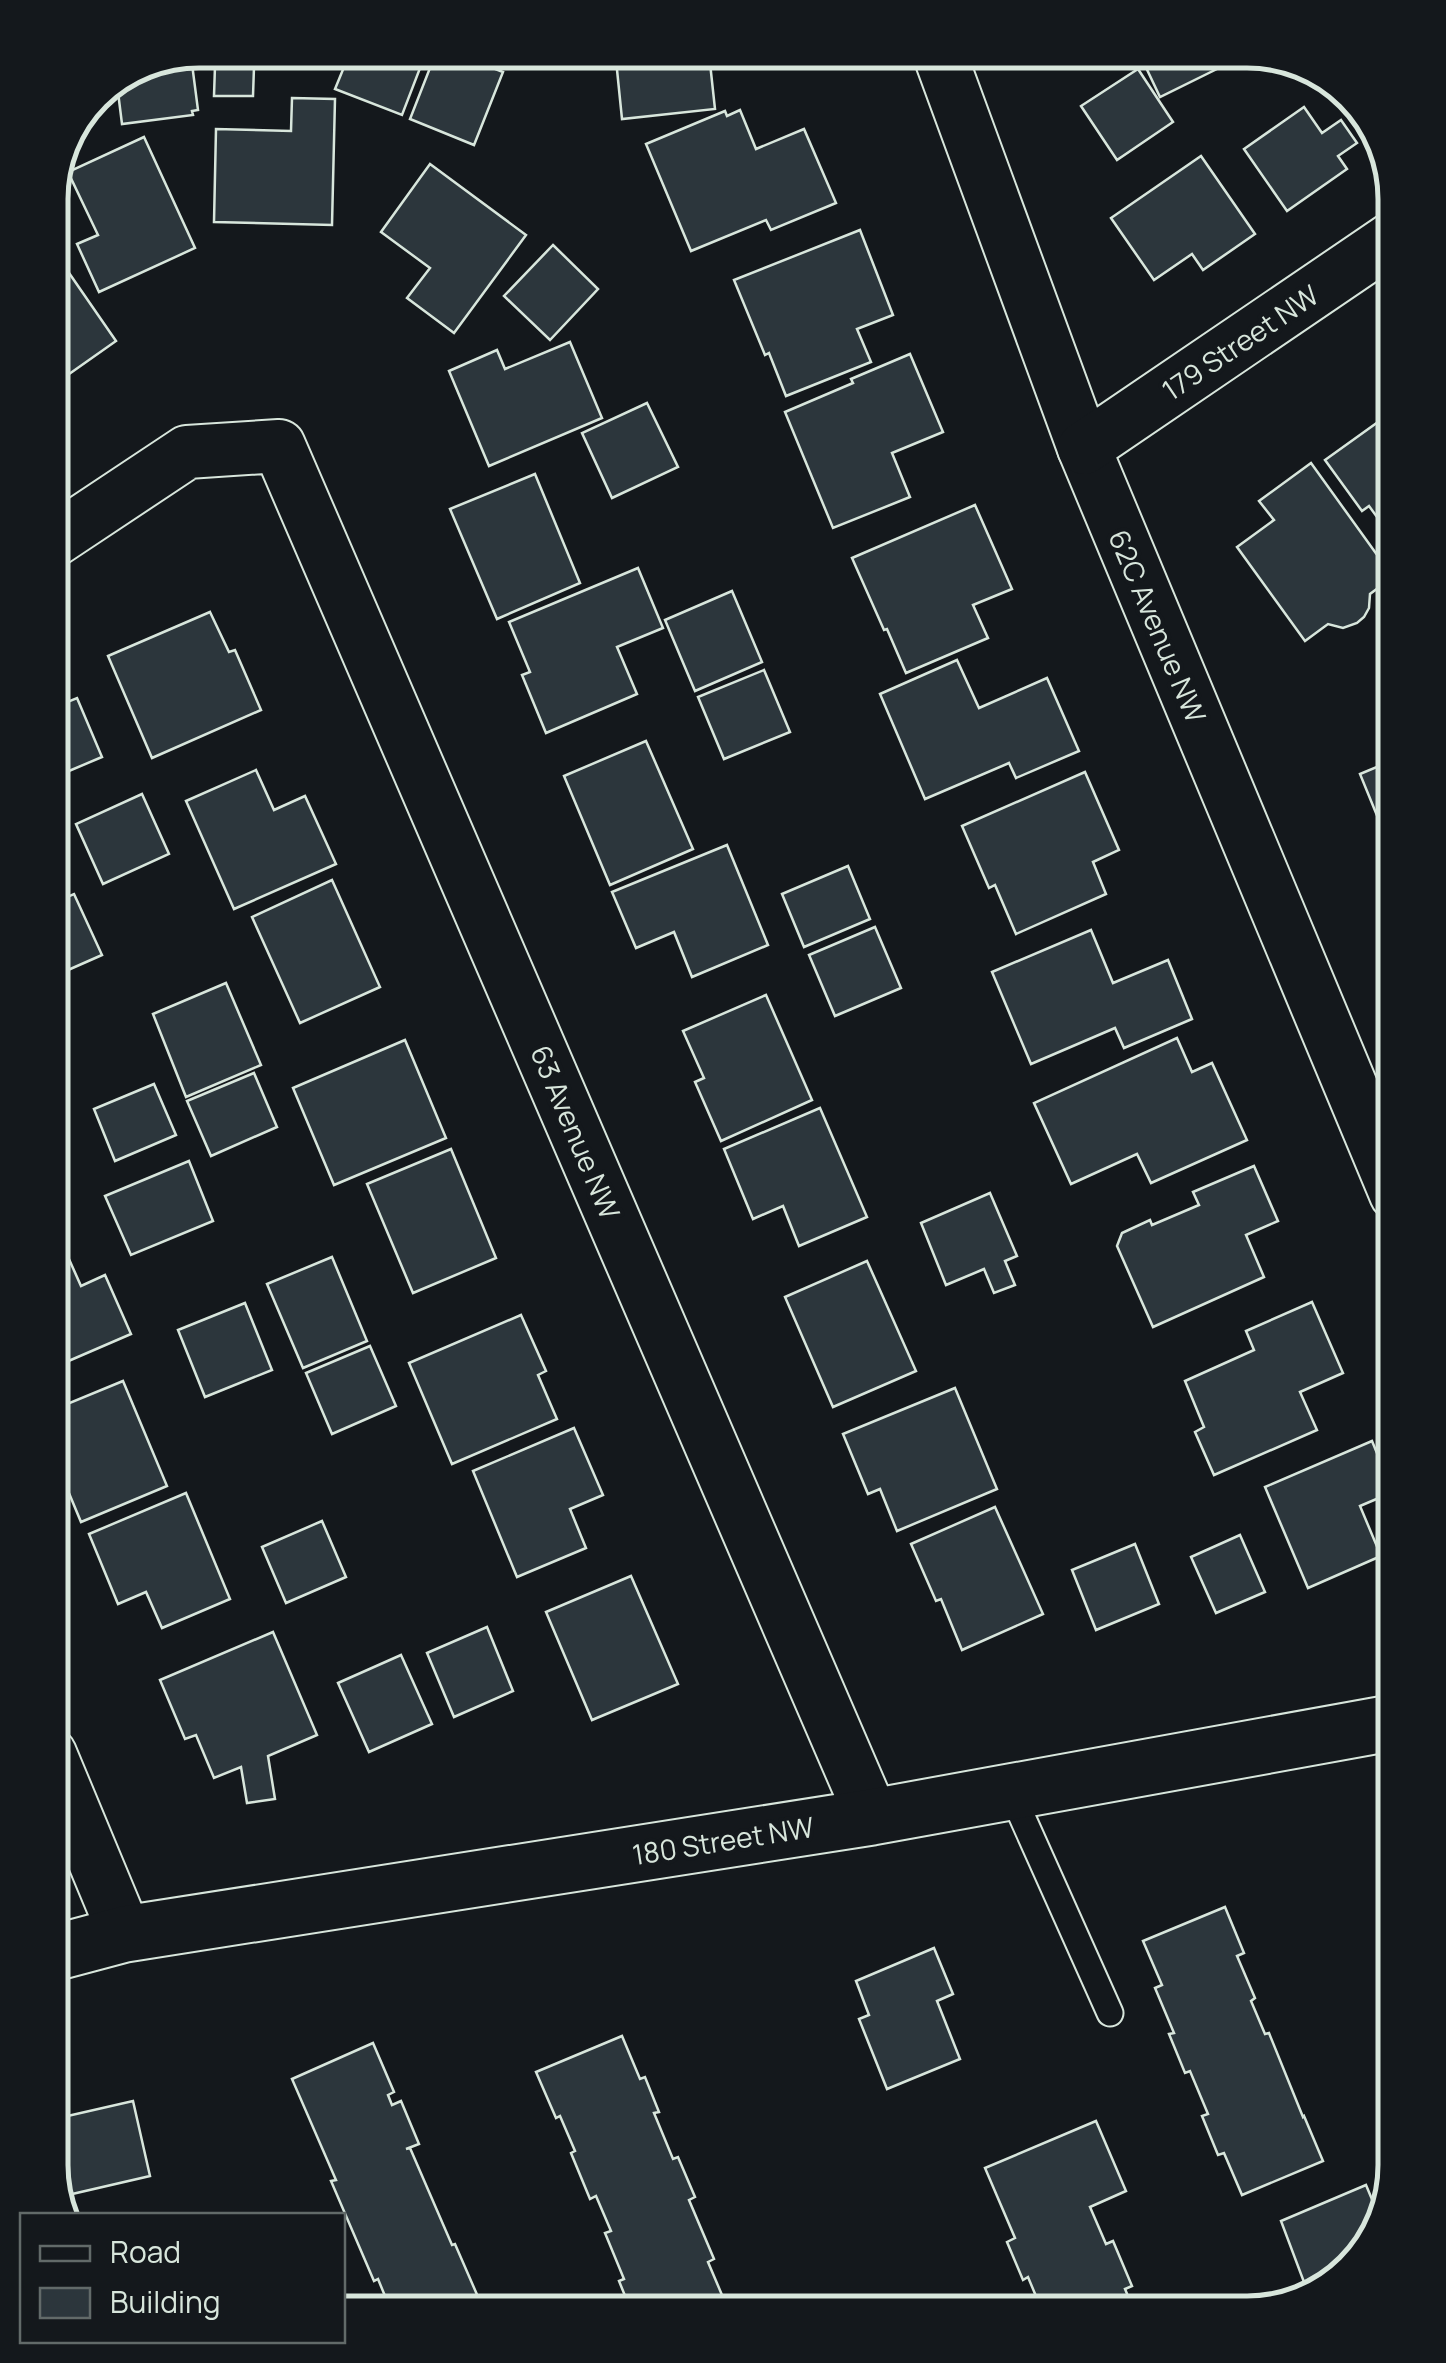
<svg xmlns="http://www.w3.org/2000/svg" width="1446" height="2363" font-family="Manrope,sans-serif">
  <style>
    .building { fill: #2c363c; stroke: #d8e6dc; stroke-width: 2.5 }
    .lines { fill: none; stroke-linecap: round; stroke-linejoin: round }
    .service-casing { stroke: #d8e6dc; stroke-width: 29 }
    .minor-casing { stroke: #d8e6dc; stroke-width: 56 }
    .tertiary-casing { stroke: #d8e6dc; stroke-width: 59 }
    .service { stroke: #14181c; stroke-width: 25 }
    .minor { stroke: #14181c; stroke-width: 52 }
    .tertiary { stroke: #14181c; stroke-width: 55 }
    .labels { text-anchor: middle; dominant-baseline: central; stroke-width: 8; stroke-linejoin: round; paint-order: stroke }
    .street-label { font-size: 28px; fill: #d8e6dc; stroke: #14181c }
    .rim { fill: none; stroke: #d8e6dc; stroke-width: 5 }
  </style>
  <rect width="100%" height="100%" fill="#14181c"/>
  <g class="building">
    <polygon points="351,50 427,50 402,115 335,89"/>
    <polygon points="437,50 447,50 503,72 474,145 410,119"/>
    <polygon points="615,50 752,50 752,58 710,63 715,109 622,119"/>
    <polygon points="1131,50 1220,50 1227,64 1160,97 1141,57 1135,60"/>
    <polygon points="186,55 191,56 198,110 192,111 193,115 122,124 117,84"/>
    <polygon points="215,66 254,67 253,96 214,96"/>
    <polygon points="1138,69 1173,122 1117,160 1081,106"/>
    <polygon points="292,98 335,99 332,225 214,222 216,129 291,131"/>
    <polygon points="1304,107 1322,133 1341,120 1357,143 1338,156 1347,169 1287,211 1244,149"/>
    <polygon points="740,110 756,149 804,129 836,203 771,230 766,220 691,251 646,144 725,111 727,116"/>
    <polygon points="144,137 195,248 99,292 77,244 98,235 68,172"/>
    <polygon points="1201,156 1255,234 1203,270 1192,254 1154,280 1111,218"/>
    <polygon points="430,164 526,235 454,333 407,298 430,268 381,232"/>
    <polygon points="860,230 893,315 857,329 871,362 786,396 769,353 765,355 734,280"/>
    <polygon points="553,245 598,289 550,340 504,296"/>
    <polygon points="58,257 116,341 62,379 57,372 50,376 50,262"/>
    <polygon points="570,342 602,418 489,466 449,371 497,350 505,369"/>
    <polygon points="910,354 943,432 892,453 910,497 833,528 785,412 853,383 851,379"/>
    <polygon points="647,403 678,467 612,498 582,433"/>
    <polygon points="1392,412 1396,417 1396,543 1369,506 1362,511 1325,460"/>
    <polygon points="1311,463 1393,577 1370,594 1369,608 1364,617 1357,623 1343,628 1328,624 1305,641 1237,547 1274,520 1259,501"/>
    <polygon points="535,474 580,583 497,619 450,509"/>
    <polygon points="975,505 1012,589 973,605 988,638 906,673 887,629 884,630 852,558"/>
    <polygon points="638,568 663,628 617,647 637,694 546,733 522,675 530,672 509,622"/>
    <polygon points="732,591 762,662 695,691 665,620"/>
    <polygon points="210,612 229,652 235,650 261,710 152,758 108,656"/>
    <polygon points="957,660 979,708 1047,678 1079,751 1016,778 1009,763 925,799 880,694"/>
    <polygon points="764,670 790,732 724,759 698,697"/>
    <polygon points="77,698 102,757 50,779 50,709"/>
    <polygon points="646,741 693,849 610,885 564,776"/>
    <polygon points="1396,759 1396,862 1360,774"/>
    <polygon points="256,770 274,810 305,796 336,864 234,909 186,801"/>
    <polygon points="1085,772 1119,850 1093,862 1106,894 1016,934 995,885 989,888 962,826"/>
    <polygon points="142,794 169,854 103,884 76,824"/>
    <polygon points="727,845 768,945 692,977 674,932 636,948 612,892"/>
    <polygon points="848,866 870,919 804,947 782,894"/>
    <polygon points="332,880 380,987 300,1023 252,917"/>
    <polygon points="74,894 102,955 50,978 50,904"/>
    <polygon points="875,927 901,988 835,1016 809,955"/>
    <polygon points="1091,930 1113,983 1168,960 1192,1019 1124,1048 1115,1028 1031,1064 992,972"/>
    <polygon points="226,983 261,1065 186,1097 153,1014"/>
    <polygon points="766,995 812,1100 721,1141 695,1082 704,1078 683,1031"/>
    <polygon points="1177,1038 1192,1072 1212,1063 1247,1140 1151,1183 1137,1154 1071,1184 1034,1103"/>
    <polygon points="405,1040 446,1138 334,1185 293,1088"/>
    <polygon points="254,1073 277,1127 211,1156 187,1101"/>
    <polygon points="154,1084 176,1135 115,1161 94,1109"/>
    <polygon points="820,1108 867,1217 799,1246 783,1206 753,1219 724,1149"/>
    <polygon points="50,1134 67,1176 50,1183"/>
    <polygon points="451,1149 496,1258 413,1293 367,1184"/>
    <polygon points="189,1161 213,1221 131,1255 105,1196"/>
    <polygon points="1254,1166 1278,1221 1246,1235 1264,1277 1153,1327 1117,1246 1122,1233 1150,1220 1152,1225 1199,1205 1193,1192"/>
    <polygon points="990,1193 1017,1256 1005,1261 1015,1285 994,1293 984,1269 946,1285 921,1223"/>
    <polygon points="60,1239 81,1286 105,1275 131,1334 50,1369 50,1243"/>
    <polygon points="332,1257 367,1341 303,1368 267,1284"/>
    <polygon points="867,1261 916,1371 833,1407 785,1297"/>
    <polygon points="1312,1302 1343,1373 1300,1392 1317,1430 1214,1475 1195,1432 1204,1427 1185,1381 1254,1350 1246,1331"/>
    <polygon points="245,1303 272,1370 205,1397 178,1330"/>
    <polygon points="521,1315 546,1371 538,1375 557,1419 452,1464 409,1363"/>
    <polygon points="370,1346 396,1406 332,1434 306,1373"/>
    <polygon points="123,1381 167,1486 81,1522 56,1462 63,1459 50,1427 50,1411"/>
    <polygon points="955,1388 997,1489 897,1531 880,1489 868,1494 843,1434"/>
    <polygon points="574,1428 603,1495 570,1509 586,1548 517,1577 473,1471"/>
    <polygon points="1372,1441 1393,1492 1360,1506 1381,1556 1308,1588 1265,1487"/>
    <polygon points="186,1493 230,1599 162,1628 146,1592 118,1604 89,1534"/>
    <polygon points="995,1507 1043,1614 962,1650 941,1599 936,1601 911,1544"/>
    <polygon points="322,1521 346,1577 286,1603 262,1547"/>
    <polygon points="1240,1535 1265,1592 1216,1613 1191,1557"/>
    <polygon points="1135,1544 1159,1604 1096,1630 1072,1570"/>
    <polygon points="631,1576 678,1684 592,1720 546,1612"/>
    <polygon points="487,1627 513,1691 454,1717 427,1653"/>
    <polygon points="273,1632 317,1735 268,1756 275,1799 247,1803 241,1767 214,1778 196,1735 185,1739 160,1680"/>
    <polygon points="401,1655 432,1724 369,1752 338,1683"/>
    <polygon points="1225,1907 1244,1953 1237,1956 1255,1998 1251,2001 1265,2034 1269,2033 1303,2117 1304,2116 1323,2161 1242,2195 1224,2153 1218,2155 1202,2116 1208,2114 1190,2071 1185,2073 1169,2034 1174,2033 1155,1988 1162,1985 1143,1941"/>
    <polygon points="934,1948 953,1994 937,2001 960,2059 887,2089 859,2019 869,2015 856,1981"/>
    <polygon points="622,2036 640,2079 645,2077 659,2112 654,2113 673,2159 678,2157 695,2197 689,2200 714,2259 708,2262 722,2295 679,2313 632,2313 619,2281 624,2279 605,2233 611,2231 596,2196 590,2199 571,2153 575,2151 560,2116 556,2118 536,2072"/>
    <polygon points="373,2043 394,2092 388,2095 392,2105 401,2101 419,2144 406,2149 410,2148 452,2245 455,2244 485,2313 392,2313 378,2279 374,2281 331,2181 336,2180 292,2079"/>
    <polygon points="133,2101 150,2176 68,2195 69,2199 59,2202 50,2164 50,2120"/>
    <polygon points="1096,2121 1126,2191 1090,2207 1106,2244 1113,2241 1132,2286 1125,2289 1135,2313 1043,2313 1028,2277 1023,2280 1007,2242 1015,2238 985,2168"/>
    <polygon points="1366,2185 1381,2221 1376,2239 1310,2298 1281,2221"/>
  </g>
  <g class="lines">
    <g class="service-casing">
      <polyline id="service" points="1011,1792 1110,2013"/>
    </g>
    <g class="minor-casing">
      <g id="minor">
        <polyline points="938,50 1084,448 1396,1194"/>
        <polyline points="1084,448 1396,236"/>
        <polyline points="50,543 187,452 279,446 872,1817"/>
        <polyline points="50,1754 125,1934"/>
      </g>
    </g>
    <g class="tertiary-casing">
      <polyline id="tertiary" points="50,1954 125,1934 872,1817 1396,1722"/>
    </g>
    <use href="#service" class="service"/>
    <use href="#minor" class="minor"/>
    <use href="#tertiary" class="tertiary"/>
  </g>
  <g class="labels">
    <g class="street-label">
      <text transform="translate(1240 342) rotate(-34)">179 Street NW</text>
      <text transform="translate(1158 626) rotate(67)">62C Avenue NW</text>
      <text transform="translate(576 1132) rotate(67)">63 Avenue NW</text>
      <text transform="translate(723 1840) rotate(-9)">180 Street NW</text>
    </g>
  </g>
  <path d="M0 0H1446V2363H0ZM199 68H1247A131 131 0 0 1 1378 199V2165A131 131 0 0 1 1247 2296H199A131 131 0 0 1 68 2165V199A131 131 0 0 1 199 68Z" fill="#14181c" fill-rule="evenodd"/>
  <path class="rim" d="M199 68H1247A131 131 0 0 1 1378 199V2165A131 131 0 0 1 1247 2296H199A131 131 0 0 1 68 2165V199A131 131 0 0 1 199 68Z"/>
  <rect x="20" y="2213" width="325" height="130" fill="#14181c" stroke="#626a69" stroke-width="2.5"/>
  <rect x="40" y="2246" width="50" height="15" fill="#14181c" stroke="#626a69" stroke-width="2.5"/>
  <text x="110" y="2263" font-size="30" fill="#d8e6dc">Road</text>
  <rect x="40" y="2288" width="50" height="30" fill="#2c363c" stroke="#626a69" stroke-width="2.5"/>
  <text x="110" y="2313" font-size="30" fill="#d8e6dc">Building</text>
</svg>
